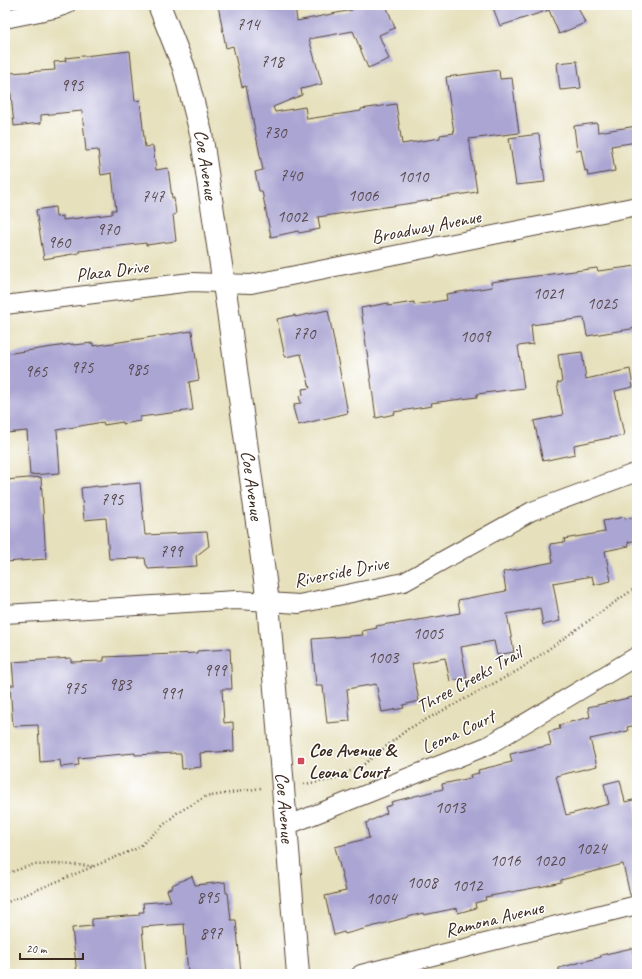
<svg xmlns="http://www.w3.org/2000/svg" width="642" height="979" font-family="Caveat,sans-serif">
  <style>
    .building { fill: #aaa5d3 }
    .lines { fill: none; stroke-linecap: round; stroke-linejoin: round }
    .street-casing { stroke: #554536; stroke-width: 20 }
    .secondary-casing { stroke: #554536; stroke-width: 24 }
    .path { stroke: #554536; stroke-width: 2.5; stroke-dasharray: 1 3; stroke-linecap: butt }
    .street { stroke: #fff; stroke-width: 18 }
    .secondary { stroke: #fff; stroke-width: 22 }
    .poi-dot { fill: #d1495b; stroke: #fff; stroke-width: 1.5 }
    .labels { text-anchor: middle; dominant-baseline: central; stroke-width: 3; stroke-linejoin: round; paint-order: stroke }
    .number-label { font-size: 17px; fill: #57494b }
    .street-label { font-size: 19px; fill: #3b2a1e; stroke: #fff }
    .poi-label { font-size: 19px; font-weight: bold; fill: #3b2a1e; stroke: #fff; text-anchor: start }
  </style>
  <rect width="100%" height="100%" fill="#fff"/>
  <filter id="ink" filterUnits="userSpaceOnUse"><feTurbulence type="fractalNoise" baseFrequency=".025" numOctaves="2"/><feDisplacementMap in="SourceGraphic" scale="8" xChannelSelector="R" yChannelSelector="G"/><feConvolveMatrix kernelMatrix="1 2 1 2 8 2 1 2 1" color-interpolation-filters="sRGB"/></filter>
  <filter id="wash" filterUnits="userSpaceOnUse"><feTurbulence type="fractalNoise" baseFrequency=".012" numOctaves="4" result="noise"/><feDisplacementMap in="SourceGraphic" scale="16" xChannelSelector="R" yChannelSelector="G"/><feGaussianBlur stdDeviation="0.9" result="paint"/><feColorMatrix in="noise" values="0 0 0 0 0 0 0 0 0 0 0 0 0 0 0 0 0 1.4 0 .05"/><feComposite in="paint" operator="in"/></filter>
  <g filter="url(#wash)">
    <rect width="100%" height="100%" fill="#e6e0bc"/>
    <g id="blocks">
      <g class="building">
        <polygon points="218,5 295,5 297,21 352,10 350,5 386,5 395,28 379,35 389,59 368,68 353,31 309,39 322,84 301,89 302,95 273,107 275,112 305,107 307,119 361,111 361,109 396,104 402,144 440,138 440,135 454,133 446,77 499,70 500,79 512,78 519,133 469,139 477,192 431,199 432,200 318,217 320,229 299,233 298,231 271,237 262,191 259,191 255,172 263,170 246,86 242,87 233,46 226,48"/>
        <polygon points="492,5 577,5 585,23 559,34 549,10 500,26"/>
        <polygon points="130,51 135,101 140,100 145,147 153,146 156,170 168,168 172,198 174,198 176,214 173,215 176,241 146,245 146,243 79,251 79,253 44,259 36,210 55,207 56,217 63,216 63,220 112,214 112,210 116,210 112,173 101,175 98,150 86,151 82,111 41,115 41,123 14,126 9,73 55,70 54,62 66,61 65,58"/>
        <polygon points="577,61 581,88 560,90 557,63"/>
        <polygon points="597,123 598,132 637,126 637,142 611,146 615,171 588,176 587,170 585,171 581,150 577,151 574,126"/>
        <polygon points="539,134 545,182 516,185 509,138"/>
        <polygon points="637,266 637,328 587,336 584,318 531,325 533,344 518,346 524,388 477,394 477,397 431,403 432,406 394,412 395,414 376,418 361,308 388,303 388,306 414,302 414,305 447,300 446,294 492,287 491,282 597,268 598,271"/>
        <polygon points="328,310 348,413 298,425 298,422 297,422 293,407 295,407 294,404 301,403 299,396 303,395 302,389 310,388 301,354 285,357 277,319 295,315 295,317"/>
        <polygon points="192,331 199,380 189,382 193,410 140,417 140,421 123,424 123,422 104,425 103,422 57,430 60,473 30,475 27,431 6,433 5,423 5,354 73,344 73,345 93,343 93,346"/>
        <polygon points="582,352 586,379 630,369 633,387 615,391 624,435 574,445 575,454 543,461 534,421 563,415 557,383 562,382 558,355"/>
        <polygon points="41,477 46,559 5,562 5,480"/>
        <polygon points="140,483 145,535 207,532 209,546 196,556 197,566 148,569 147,565 146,565 145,558 109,559 106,518 84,520 81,488 97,486 98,487"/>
        <polygon points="625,517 625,519 637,517 637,540 628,542 629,546 605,551 611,581 594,585 592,576 553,583 560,621 543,625 540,608 507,614 514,652 497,655 494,641 461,647 467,678 450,681 445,658 412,664 419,701 403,705 404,708 382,712 376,684 347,689 350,721 327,723 323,686 316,686 312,639 363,635 362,631 377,628 376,626 394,623 394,624 460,613 458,600 506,591 503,572 553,562 550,544 565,542 564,539 605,532 603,521"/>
        <polygon points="230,649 232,689 222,689 224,723 233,722 234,751 200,753 201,767 182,769 181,754 175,754 175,753 135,755 135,753 78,758 79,765 61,767 60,760 40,762 38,725 13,726 10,685 14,685 12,662 71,658 71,662 104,661 104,657 197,653 197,651"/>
        <polygon points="637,696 637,725 627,727 628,731 590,739 597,766 556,776 566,815 609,804 604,784 620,780 625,802 637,799 637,895 630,895 623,864 561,880 561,882 544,886 485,897 486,900 475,903 476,908 458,913 457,908 424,915 423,913 345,934 344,932 334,935 325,896 346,891 335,847 369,838 366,823 387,813 385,807 392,805 391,802 443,789 442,784 471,778 470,775 479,773 478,770 512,762 510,754 551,745 548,732 560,729 559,725 590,717 588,707"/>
        <polygon points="192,876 195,885 225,882 226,893 228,893 231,920 236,920 241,974 188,974 184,924 142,927 146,974 77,974 72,928 92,926 92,919 139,915 139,912 144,912 143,903 171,901 167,890 173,887 172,885"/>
        <polygon points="632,948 637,968 637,974 559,974 559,968 601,957 601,955"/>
      </g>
    </g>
  </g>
  <g filter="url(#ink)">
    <use href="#blocks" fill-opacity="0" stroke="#554536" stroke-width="1"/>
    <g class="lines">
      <g class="street-casing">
        <g id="street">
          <polyline points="5,19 54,9 66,5"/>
          <polyline points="5,305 191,282 251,284 637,206"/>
          <polyline points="5,614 236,600 299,604 404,582 532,511 637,472"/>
          <polyline points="286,826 487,746 637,656"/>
          <polyline points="361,974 637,905"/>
        </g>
      </g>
      <g class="secondary-casing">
        <g id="secondary">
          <path id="s1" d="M159,5l25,63 17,65 27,178 40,291 30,372"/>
        </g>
      </g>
      <g class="path">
        <polyline points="304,784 332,780 363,765 408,729 519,670 618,600 637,587"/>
        <polyline points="5,874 32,865 56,864 93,866"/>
        <polyline points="5,903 138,848 177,813 205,797 261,788"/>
      </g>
      <use href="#street" class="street"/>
      <use href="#secondary" class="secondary"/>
    </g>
  </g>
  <rect class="poi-dot" x="297" y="757" width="8" height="8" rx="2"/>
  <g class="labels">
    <g class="number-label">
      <text x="248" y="24">714</text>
      <text x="272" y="61">718</text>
      <text x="72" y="85">995</text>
      <text x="275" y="132">730</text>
      <text x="291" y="175">740</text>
      <text x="413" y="176">1010</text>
      <text x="363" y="195">1006</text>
      <text x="153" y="196">747</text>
      <text x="292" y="216">1002</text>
      <text x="108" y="229">970</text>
      <text x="59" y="242">960</text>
      <text x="548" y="293">1021</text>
      <text x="602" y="303">1025</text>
      <text x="304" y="333">770</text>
      <text x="475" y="336">1009</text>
      <text x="82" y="367">975</text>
      <text x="137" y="369">985</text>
      <text x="36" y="371">965</text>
      <text x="112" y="499">795</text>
      <text x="171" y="551">799</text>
      <text x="428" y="633">1005</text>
      <text x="383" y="657">1003</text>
      <text x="215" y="670">999</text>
      <text x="120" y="684">983</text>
      <text x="75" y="688">975</text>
      <text x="171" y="693">991</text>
      <text x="450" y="807">1013</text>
      <text x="591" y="848">1024</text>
      <text x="505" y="860">1016</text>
      <text x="549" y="860">1020</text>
      <text x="422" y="882">1008</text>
      <text x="467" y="885">1012</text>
      <text x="208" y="897">895</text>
      <text x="381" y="898">1004</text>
      <text x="211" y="933">897</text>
    </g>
    <g class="street-label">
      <text stroke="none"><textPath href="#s1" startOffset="167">Coe Avenue</textPath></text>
      <text transform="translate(426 227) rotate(-11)">Broadway Avenue</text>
      <text transform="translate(112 271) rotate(-7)">Plaza Drive</text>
      <text stroke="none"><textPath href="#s1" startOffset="491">Coe Avenue</textPath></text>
      <text transform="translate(341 572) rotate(-11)">Riverside Drive</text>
      <text transform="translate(469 680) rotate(-29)">Three Creeks Trail</text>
      <text transform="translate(458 732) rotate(-25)">Leona Court</text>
      <text stroke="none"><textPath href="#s1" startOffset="815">Coe Avenue</textPath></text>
      <text transform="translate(494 919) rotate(-14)">Ramona Avenue</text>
    </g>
    <g class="poi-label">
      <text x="309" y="750">Coe Avenue &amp;<tspan x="309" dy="22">Leona Court</tspan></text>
    </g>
  </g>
  <rect width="642" height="979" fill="none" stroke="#fff" stroke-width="20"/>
  <path d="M20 953v6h63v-6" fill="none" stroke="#3b2a1e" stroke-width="2"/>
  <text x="26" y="953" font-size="12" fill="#3b2a1e" stroke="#ffffff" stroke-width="3" paint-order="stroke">20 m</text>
</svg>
